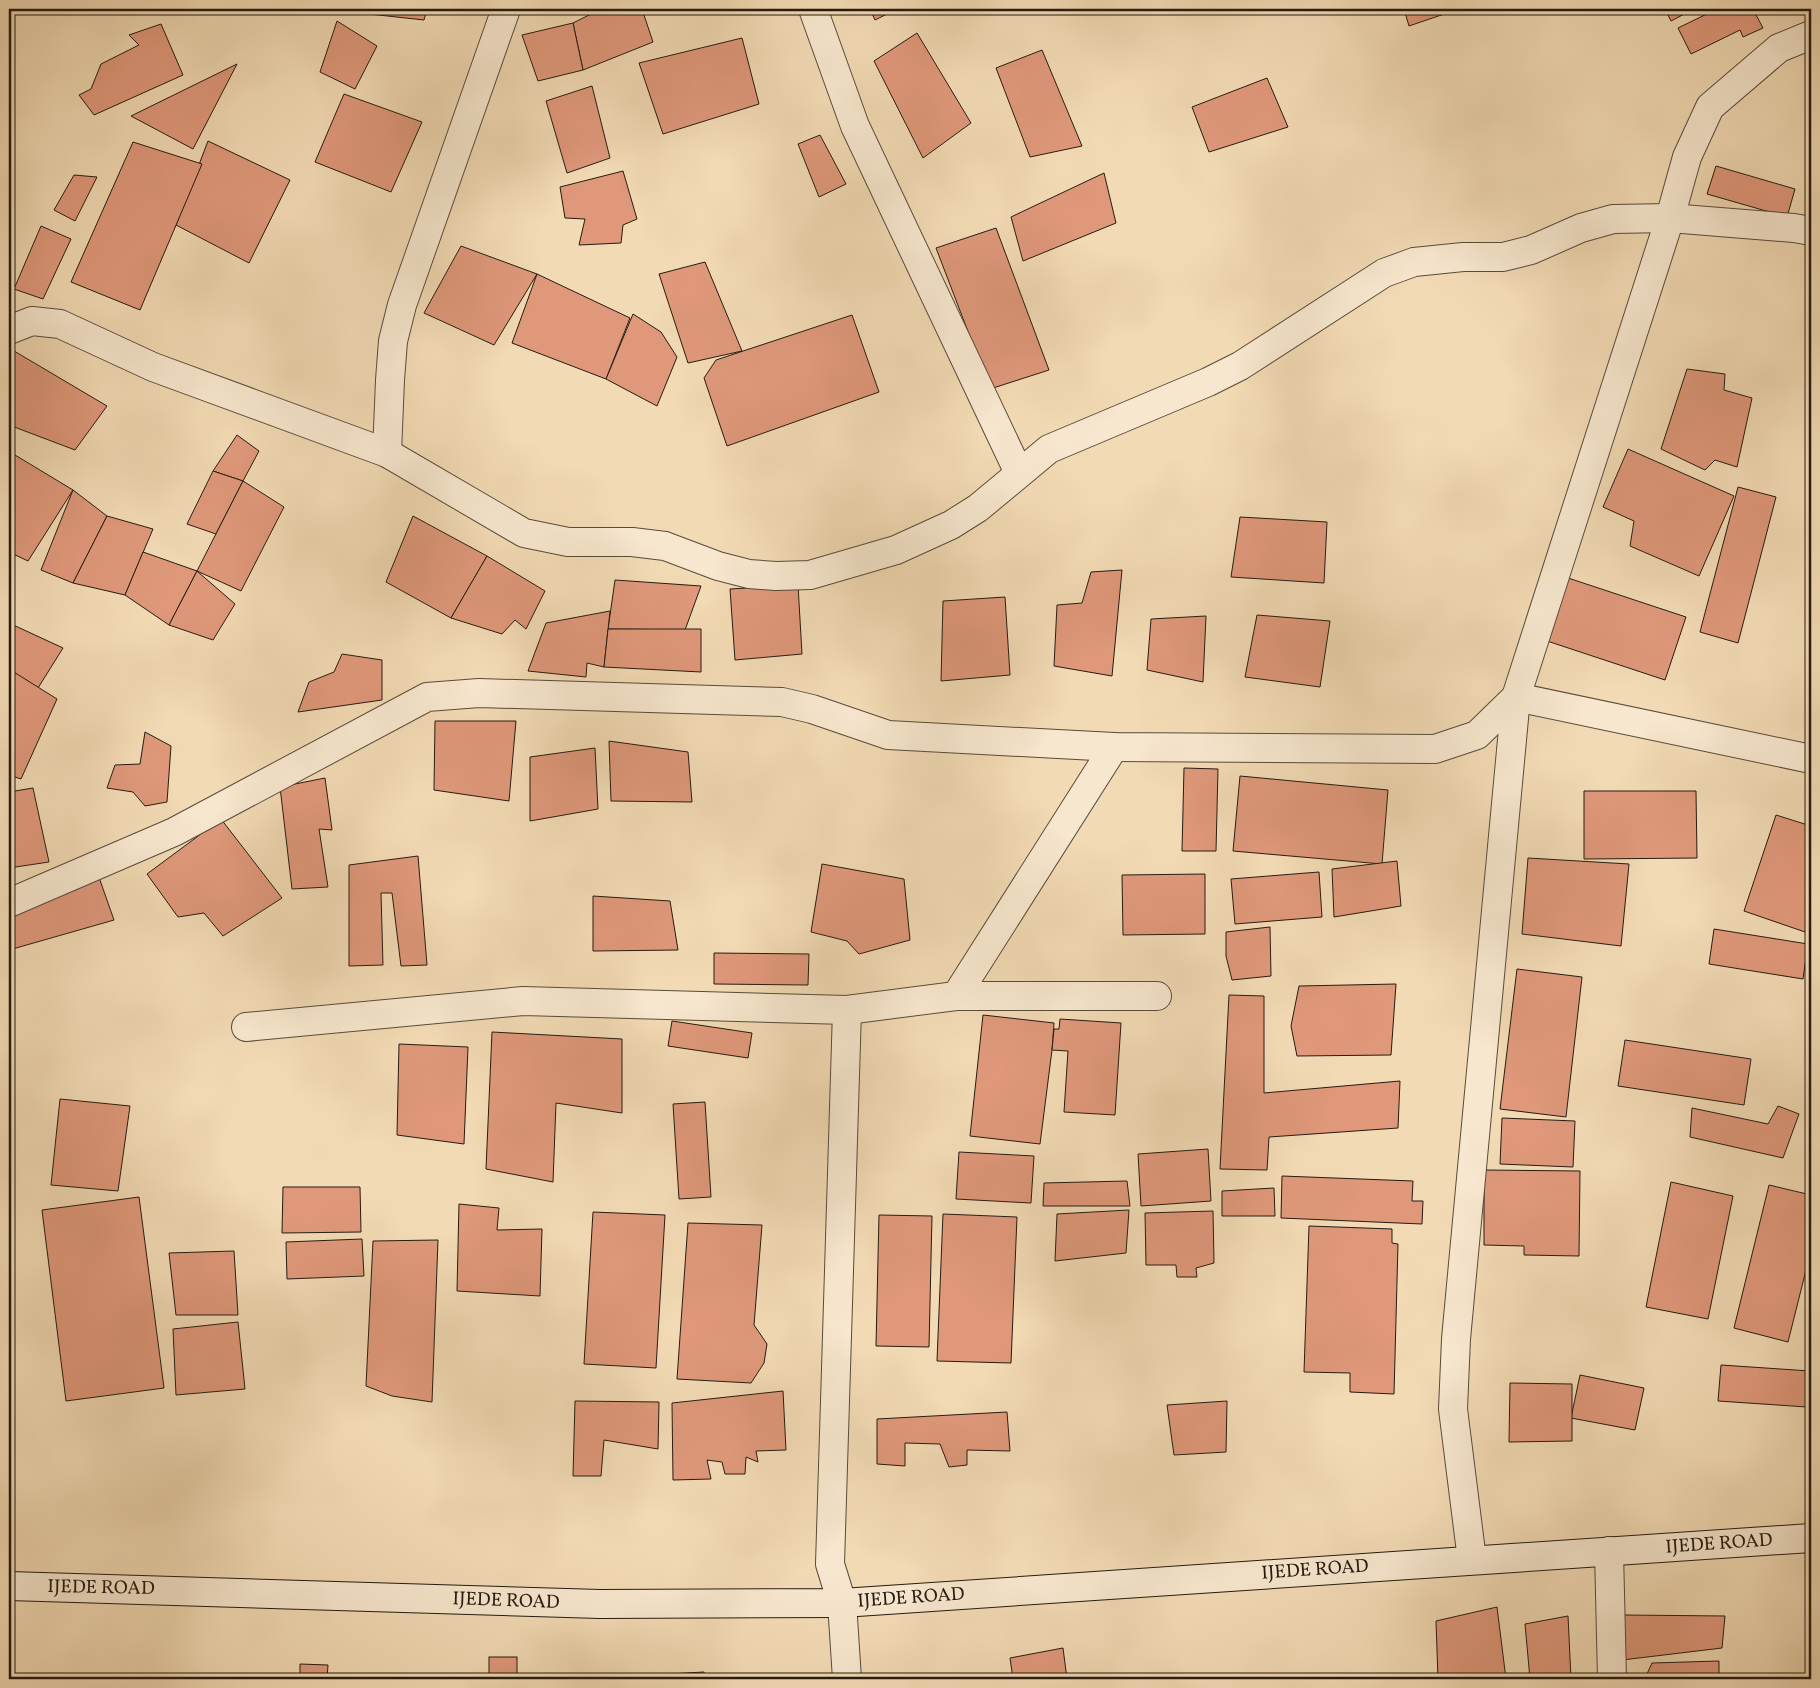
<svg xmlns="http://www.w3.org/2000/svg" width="1820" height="1688" font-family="Vollkorn,serif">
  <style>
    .building { fill: #df987a; stroke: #251b11 }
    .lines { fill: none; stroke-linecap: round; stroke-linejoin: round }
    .street-casing { stroke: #584b3a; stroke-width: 30 }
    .secondary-casing { stroke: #251b11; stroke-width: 30 }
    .street { stroke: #f7e7ce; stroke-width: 28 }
    .secondary { stroke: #f7e7ce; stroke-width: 28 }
    .labels { text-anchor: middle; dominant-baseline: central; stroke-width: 4; stroke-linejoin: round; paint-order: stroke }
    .street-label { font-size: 19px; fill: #251b11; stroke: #f7e7ce }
  </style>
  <rect width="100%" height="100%" fill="#f2dab4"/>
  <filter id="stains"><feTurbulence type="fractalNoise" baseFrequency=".004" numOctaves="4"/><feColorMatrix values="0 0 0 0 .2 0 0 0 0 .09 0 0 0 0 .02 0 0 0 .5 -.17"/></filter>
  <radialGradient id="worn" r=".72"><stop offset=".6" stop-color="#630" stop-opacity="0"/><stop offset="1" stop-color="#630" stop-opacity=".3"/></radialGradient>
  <g class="building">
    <polygon points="352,9 427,9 424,20 351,12"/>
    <polygon points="601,9 642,9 653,42 583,70 573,23"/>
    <polygon points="870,9 897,9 875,20"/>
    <polygon points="1404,9 1459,9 1409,26"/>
    <polygon points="1665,9 1694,9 1671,21"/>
    <polygon points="1717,9 1753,9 1763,28 1743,37 1740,30 1691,54 1678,28"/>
    <polygon points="337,21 377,46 355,89 320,72"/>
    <polygon points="573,23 583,70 538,81 522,35"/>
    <polygon points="161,24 183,75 94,115 79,95 91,89 101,64 139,45 129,35"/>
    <polygon points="917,33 971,123 923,158 874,61"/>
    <polygon points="742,38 759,104 663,134 639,63"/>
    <polygon points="1042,50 1082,146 1030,157 996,68"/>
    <polygon points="237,64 193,149 131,116"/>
    <polygon points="1267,78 1288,127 1209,152 1192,107"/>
    <polygon points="592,86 610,158 567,173 546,101"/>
    <polygon points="344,94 422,122 391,192 315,162"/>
    <polygon points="820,135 846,184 819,197 798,144"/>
    <polygon points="208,141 290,180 249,263 176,225"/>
    <polygon points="133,142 202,164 140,310 71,282"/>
    <polygon points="1716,166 1795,189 1787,217 1707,194"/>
    <polygon points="623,171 637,219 623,225 621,243 579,245 585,219 565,218 560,187"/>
    <polygon points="1104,173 1116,223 1023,261 1011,217"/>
    <polygon points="74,175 97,177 75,221 54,210"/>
    <polygon points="41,226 71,239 43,299 14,289"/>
    <polygon points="996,228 1049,370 990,389 936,248"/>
    <polygon points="461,246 537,274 494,345 424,313"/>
    <polygon points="705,262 742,351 688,363 659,274"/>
    <polygon points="537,274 630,318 606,379 512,343"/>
    <polygon points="633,314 661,332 677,357 657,406 606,379"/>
    <polygon points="852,315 879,392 727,446 704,378 716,360"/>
    <polygon points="9,348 107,406 75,450 9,425"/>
    <polygon points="1687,369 1725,374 1724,390 1752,398 1737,467 1715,460 1705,470 1661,449"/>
    <polygon points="237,435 259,451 243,481 213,471"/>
    <polygon points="1628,449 1734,496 1699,576 1630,546 1634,521 1603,507"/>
    <polygon points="15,455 73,490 28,561 9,552 9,465"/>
    <polygon points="213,471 243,481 216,534 187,524"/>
    <polygon points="243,481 284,507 241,591 197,571"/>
    <polygon points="1738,487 1776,497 1738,643 1700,632"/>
    <polygon points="73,490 107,516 73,583 41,570"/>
    <polygon points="107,516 153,529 125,595 73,583"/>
    <polygon points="413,516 487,556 451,618 386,582"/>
    <polygon points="1240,517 1327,522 1324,583 1231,577"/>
    <polygon points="143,552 197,571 169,625 125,595"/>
    <polygon points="487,556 545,591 526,629 515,620 502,634 451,618"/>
    <polygon points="1122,570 1112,676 1054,666 1057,605 1082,603 1091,572"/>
    <polygon points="197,571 235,604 213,640 169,625"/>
    <polygon points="1559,575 1686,617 1665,680 1538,638"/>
    <polygon points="615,580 701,586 685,630 608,629"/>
    <polygon points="798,585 802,654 735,660 730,589"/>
    <polygon points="1005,597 1010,675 941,681 943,601"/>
    <polygon points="610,611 604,667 587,663 586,677 528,671 546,623"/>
    <polygon points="1257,615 1330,621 1320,687 1245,677"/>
    <polygon points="1206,616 1203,682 1147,670 1151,619"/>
    <polygon points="9,623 63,648 38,688 9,674"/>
    <polygon points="608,629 701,629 701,672 604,667"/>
    <polygon points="342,654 382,660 382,700 298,712 309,682 334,672"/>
    <polygon points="9,669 57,699 21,779 9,775"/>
    <polygon points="435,721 516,721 509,801 434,790"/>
    <polygon points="145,732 171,746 167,802 145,806 133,792 107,788 115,765 140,764"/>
    <polygon points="609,741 688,752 692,802 611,801"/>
    <polygon points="595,748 598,809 530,821 530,757"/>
    <polygon points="1184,768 1218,769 1216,851 1182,851"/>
    <polygon points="1240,776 1388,790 1382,864 1233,851"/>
    <polygon points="325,778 332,830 319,829 328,887 292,889 280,787"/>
    <polygon points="33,788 49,862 9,868 9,792"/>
    <polygon points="1584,791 1696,791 1697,858 1584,859"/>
    <polygon points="1776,815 1811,826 1811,924 1808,933 1744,911"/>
    <polygon points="221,819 282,898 223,936 204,913 178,917 147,874"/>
    <polygon points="418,856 427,965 401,966 392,893 381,893 383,965 349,966 349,865"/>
    <polygon points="1528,858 1629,864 1621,946 1522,934"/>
    <polygon points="1397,861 1401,906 1334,917 1332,869"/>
    <polygon points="822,864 904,879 910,940 859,954 847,941 811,932"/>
    <polygon points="95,866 114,920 9,950 9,910"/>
    <polygon points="1319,872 1322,917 1235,924 1231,879"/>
    <polygon points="1205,874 1205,934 1123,935 1122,875"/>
    <polygon points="593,896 670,901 678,950 593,951"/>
    <polygon points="1270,927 1271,976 1232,980 1226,956 1226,932"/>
    <polygon points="1714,929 1808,944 1803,979 1709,964"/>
    <polygon points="714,953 809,954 808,985 714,984"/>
    <polygon points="1517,969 1582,977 1566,1117 1500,1109"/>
    <polygon points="1396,984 1391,1055 1297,1056 1291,1026 1299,986"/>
    <polygon points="1229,995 1264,996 1264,1093 1400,1081 1398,1128 1269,1137 1267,1170 1220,1169"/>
    <polygon points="983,1015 1054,1023 1052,1050 1040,1144 970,1136"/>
    <polygon points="1060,1019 1121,1023 1115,1115 1064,1112 1068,1051 1052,1050 1054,1029 1059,1029"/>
    <polygon points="672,1021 752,1033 748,1058 668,1046"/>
    <polygon points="492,1032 622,1039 622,1113 556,1103 553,1182 486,1169"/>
    <polygon points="1625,1040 1751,1059 1744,1105 1618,1086"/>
    <polygon points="399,1044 468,1047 464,1144 397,1135"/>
    <polygon points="60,1099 130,1106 118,1191 51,1185"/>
    <polygon points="705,1102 711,1197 679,1199 673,1104"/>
    <polygon points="1778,1106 1799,1114 1783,1158 1690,1137 1692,1108 1768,1124"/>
    <polygon points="1502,1118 1575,1121 1573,1167 1500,1164"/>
    <polygon points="1208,1149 1211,1201 1141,1206 1138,1154"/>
    <polygon points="959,1152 1034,1156 1031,1203 956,1199"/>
    <polygon points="1484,1170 1580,1171 1579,1256 1524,1255 1524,1246 1484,1245"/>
    <polygon points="1282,1176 1413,1181 1412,1201 1423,1201 1422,1224 1281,1218"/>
    <polygon points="1127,1181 1130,1206 1043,1206 1044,1183"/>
    <polygon points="1671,1182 1733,1196 1708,1319 1646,1307"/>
    <polygon points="1769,1185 1811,1195 1811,1250 1788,1342 1734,1328"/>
    <polygon points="283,1187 360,1187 361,1232 282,1233"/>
    <polygon points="1274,1188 1275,1216 1222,1216 1222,1191"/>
    <polygon points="139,1197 164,1388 66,1401 42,1210"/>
    <polygon points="459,1204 499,1208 497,1230 542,1229 540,1296 457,1291"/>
    <polygon points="1129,1210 1126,1253 1055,1261 1057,1214"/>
    <polygon points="1213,1211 1214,1263 1196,1268 1197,1277 1177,1277 1176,1265 1146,1265 1145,1213"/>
    <polygon points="593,1212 665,1215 656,1368 584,1364"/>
    <polygon points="943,1214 1017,1217 1011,1363 937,1361"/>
    <polygon points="879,1215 932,1216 929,1347 876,1346"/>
    <polygon points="688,1223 762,1225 754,1325 767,1344 764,1363 751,1383 677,1379"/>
    <polygon points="1309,1226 1392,1229 1392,1243 1398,1244 1394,1394 1350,1392 1350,1373 1304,1372"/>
    <polygon points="362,1239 364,1276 287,1279 286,1242"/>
    <polygon points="438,1240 432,1402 392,1396 366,1386 373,1241"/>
    <polygon points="234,1251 238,1315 176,1315 169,1253"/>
    <polygon points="238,1322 245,1389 176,1395 173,1329"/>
    <polygon points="1721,1365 1810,1371 1807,1407 1718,1401"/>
    <polygon points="1580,1375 1644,1388 1635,1430 1571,1418"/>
    <polygon points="1510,1383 1572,1384 1572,1441 1509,1442"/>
    <polygon points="783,1391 786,1450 756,1451 758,1462 746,1457 745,1474 725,1474 722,1462 707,1460 711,1479 673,1480 672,1403"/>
    <polygon points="575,1401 659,1402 658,1449 604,1440 601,1476 573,1476"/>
    <polygon points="1227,1401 1226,1452 1174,1455 1167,1405"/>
    <polygon points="1007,1412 1010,1451 967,1450 967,1465 949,1467 940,1444 905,1443 905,1466 877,1464 877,1419"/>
    <polygon points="1497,1607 1506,1679 1438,1679 1436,1621"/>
    <polygon points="1624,1615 1725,1616 1722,1648 1622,1660"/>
    <polygon points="1568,1616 1571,1679 1530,1679 1525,1624"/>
    <polygon points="1063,1648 1067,1679 1013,1679 1010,1658"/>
    <rect x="489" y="1657" width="28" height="22"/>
    <polygon points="1719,1661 1719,1679 1632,1679 1633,1675 1647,1674 1652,1663"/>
    <polygon points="300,1664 328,1665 327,1679 300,1679"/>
    <polygon points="704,1672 704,1679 633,1679 633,1676"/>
  </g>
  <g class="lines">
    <g class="street-casing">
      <g id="street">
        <polyline points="813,9 855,126 1019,473"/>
        <polyline points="9,330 32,321 60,324 153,367 387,453 524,533 568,542 632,542 665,546 718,566 749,574 776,576 810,575 896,550 951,525 978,508 1049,449 1208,382 1240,366 1384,273 1414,262 1463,257 1503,257 1531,250 1581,228 1613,219 1670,218 1794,228 1811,231"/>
        <polyline points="387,453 390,380 393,341 402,305 506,9"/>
        <polyline points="9,903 174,832 427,697 479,693 782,702 812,709 888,735 1114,747 1435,749 1477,735 1516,697 1811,759"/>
        <polyline points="956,996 1114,747"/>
        <polyline points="847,1010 830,1564 842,1603 847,1679"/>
        <polyline points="246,1027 523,1001 847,1010 956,996 1157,996"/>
        <polyline points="1609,1551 1612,1679"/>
        <polyline points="1472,1560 1453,1409 1456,1339 1516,697 1670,218 1687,157 1710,107 1779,48 1811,35"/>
      </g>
    </g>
    <g class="secondary-casing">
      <polyline id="secondary" points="9,1586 600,1604 842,1603 1811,1538"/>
    </g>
    <use href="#street" class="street"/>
    <use href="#secondary" class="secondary"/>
  </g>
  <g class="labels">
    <g class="street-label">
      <text transform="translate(1719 1544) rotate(-4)">IJEDE ROAD</text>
      <text transform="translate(1315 1570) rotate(-4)">IJEDE ROAD</text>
      <text transform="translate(101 1588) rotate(1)">IJEDE ROAD</text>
      <text transform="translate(911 1598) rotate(-4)">IJEDE ROAD</text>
      <text transform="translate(506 1601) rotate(2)">IJEDE ROAD</text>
    </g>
  </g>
  <rect width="1820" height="1688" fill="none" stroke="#f2dab4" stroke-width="30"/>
  <rect x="10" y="10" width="1800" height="1668" fill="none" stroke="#251b11" stroke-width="2.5"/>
  <rect x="15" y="15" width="1790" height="1658" fill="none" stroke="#251b11"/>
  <rect width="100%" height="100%" filter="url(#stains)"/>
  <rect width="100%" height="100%" fill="url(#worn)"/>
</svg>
